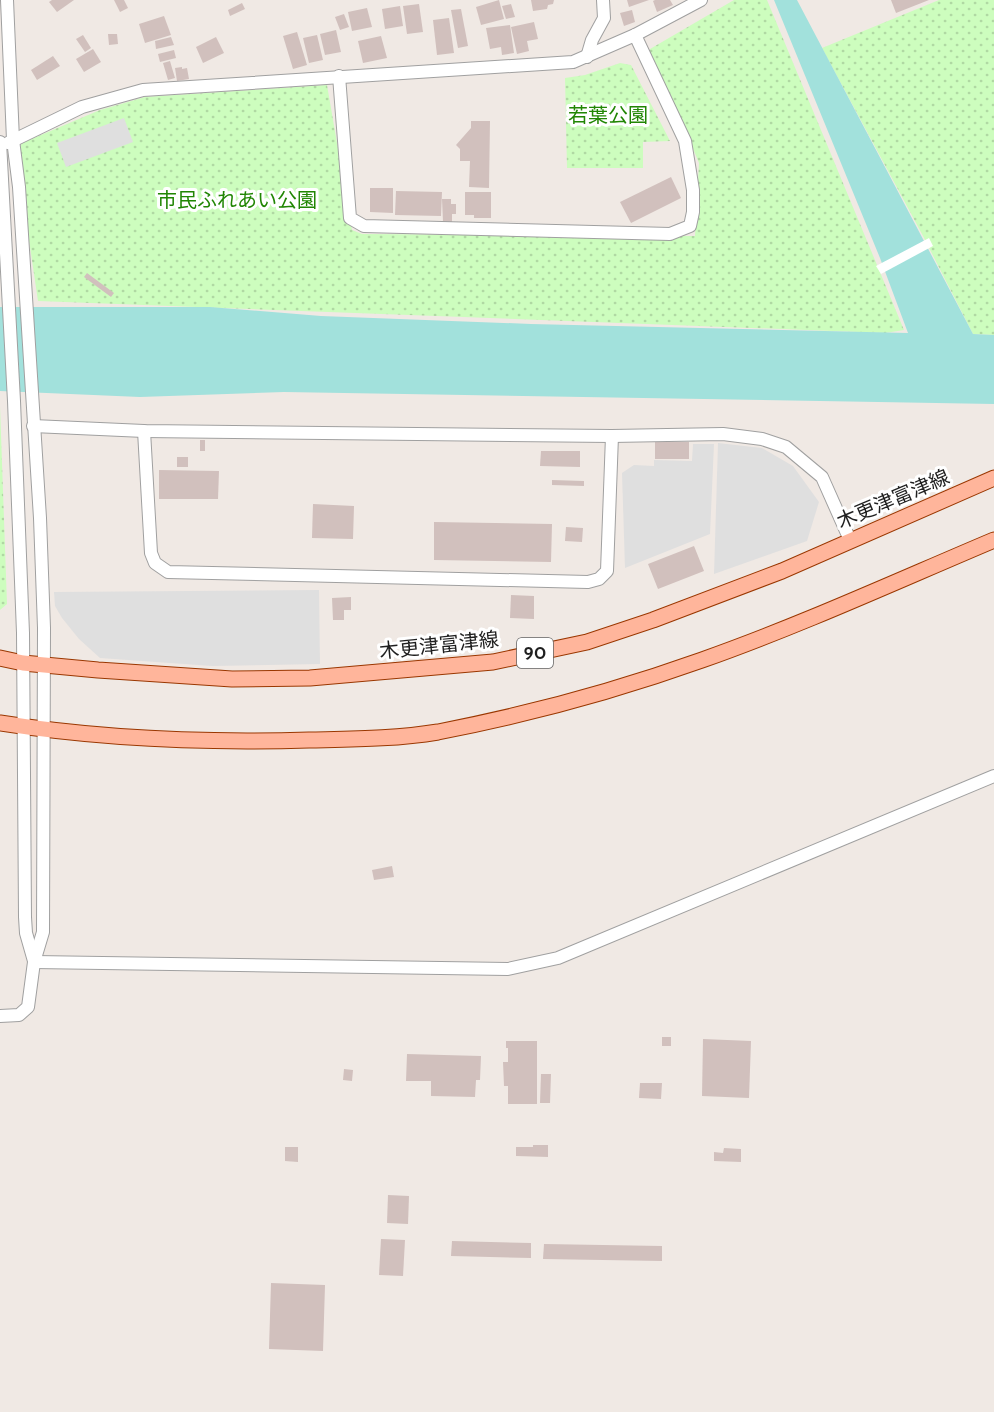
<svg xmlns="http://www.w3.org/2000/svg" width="994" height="1412" font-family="Cabin,'Noto Sans JP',sans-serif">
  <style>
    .park { fill: url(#park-dots) }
    .parking { fill: #dfdfdf }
    .water { fill: #a2e1dc }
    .pier { fill: #fff }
    .building { fill: #d1c0bd }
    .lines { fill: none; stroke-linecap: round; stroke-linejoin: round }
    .minor-casing { stroke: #a0a0a0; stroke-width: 14 }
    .major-casing { stroke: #9a3700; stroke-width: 17 }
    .minor { stroke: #fff; stroke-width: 12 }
    .major { stroke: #ffb59b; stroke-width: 15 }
    .labels { text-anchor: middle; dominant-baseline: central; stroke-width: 6; stroke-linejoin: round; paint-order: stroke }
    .shield { fill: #fff; stroke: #626262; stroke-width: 1.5 }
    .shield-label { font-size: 18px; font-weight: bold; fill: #1f1f1f }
    .park-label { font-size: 20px; fill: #218604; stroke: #fff }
    .street-label { font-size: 20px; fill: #1f1f1f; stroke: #fff }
  </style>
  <defs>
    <pattern id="park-dots" width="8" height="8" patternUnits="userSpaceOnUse" patternTransform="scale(1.5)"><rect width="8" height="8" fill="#cdfdbe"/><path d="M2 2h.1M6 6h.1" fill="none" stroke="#b0d8a3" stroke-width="1.8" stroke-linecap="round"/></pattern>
  </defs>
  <rect width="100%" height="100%" fill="#f0e9e4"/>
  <g class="park">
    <polygon points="734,0 767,0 904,330 885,333 38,301 21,186 20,147 22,143 100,110 145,97 327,85 352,230 362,234 695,236 699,163 689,139 648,54 650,49"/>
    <polygon points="939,0 994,0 994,335 973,334 923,236 822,48"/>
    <polygon points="620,63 631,65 670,141 643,142 643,168 567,168 565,78 585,75"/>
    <polygon points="0,406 7,604 0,610"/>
  </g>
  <g class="parking">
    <polygon points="124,118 133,142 66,167 57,143"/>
    <polygon points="718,443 762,448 793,466 819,502 807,541 714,574"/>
    <polygon points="693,444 714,444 710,534 625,568 622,473 634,465 654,466 654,460 692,461"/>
    <polygon points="319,590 320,664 212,666 100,658 79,639 62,618 55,606 54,592"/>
  </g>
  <polygon class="water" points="774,0 797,0 973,334 994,335 994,404 284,392 140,397 0,391 0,307 210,307 321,316 531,324 908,333 880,258"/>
  <polygon class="pier" points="929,238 933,246 881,274 876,266"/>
  <g class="building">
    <polygon points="52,0 74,0 57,12 49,2"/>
    <polygon points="114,0 124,0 128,8 120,12"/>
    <polygon points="499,0 504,19 481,25 476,7"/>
    <polygon points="531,0 554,0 553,4 548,5 547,9 533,11"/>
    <polygon points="627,0 649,0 629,7"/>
    <polygon points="655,0 670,0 673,5 657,12 653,1"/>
    <polygon points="891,0 929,0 896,13"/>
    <polygon points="242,3 245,9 230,16 228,10"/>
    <polygon points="419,4 423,32 407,34 403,6"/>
    <polygon points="511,4 515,17 506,19 502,6"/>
    <polygon points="400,6 403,26 385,29 382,9"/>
    <polygon points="367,8 372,27 352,31 348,12"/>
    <polygon points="461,9 468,46 458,48 451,10"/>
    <polygon points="632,10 635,22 624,26 620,13"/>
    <polygon points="344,14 349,27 340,30 335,17"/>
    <polygon points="164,16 171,35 145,43 139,24"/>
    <polygon points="449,18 454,53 437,55 433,20"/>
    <polygon points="534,22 538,39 527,41 529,51 517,54 511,27"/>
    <polygon points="510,25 514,53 502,55 501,47 490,49 486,28"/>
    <polygon points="336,30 341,52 325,55 320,34"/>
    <polygon points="297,32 307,65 293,69 283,36"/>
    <polygon points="108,34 117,34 118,44 109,45"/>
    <polygon points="83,35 91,48 85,52 76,39"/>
    <polygon points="317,35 323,60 309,63 303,38"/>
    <polygon points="381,36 387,58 363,63 358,41"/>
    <polygon points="171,37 174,45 156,49 155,41"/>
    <polygon points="216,37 224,53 203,63 196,47"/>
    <polygon points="93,49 101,62 84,72 76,59"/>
    <polygon points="174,50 176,58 160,62 158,54"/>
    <polygon points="53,56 60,66 37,80 31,70"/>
    <polygon points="170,61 172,68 170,69 172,68 175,78 168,80 163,63"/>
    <polygon points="182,67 182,69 187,68 189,79 177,81 175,68"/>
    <polygon points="471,121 490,121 489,188 469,187 470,161 460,161 460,149 456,145 471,128"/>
    <polygon points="671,177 681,198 631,223 620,202"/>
    <polygon points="370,188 393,188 393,213 370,212"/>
    <polygon points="396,191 442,192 441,216 395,215"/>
    <polygon points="465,192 491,192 491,218 474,218 474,215 465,215"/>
    <polygon points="442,199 451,199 451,204 456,204 456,214 452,214 452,222 443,222"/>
    <polygon points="87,273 114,293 111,297 84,277"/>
    <rect x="200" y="440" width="5" height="11"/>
    <rect x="655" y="442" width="34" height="17"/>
    <polygon points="541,451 580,451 580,467 540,466"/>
    <rect x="177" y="457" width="11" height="10"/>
    <polygon points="159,470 219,471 218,499 159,499"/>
    <polygon points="552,480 584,481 584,486 552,485"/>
    <polygon points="313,504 354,506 353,539 312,538"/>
    <polygon points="434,522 552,524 551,562 434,560"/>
    <polygon points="566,527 583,528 582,542 565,541"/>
    <polygon points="694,546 704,571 658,589 648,564"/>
    <polygon points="511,595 534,596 534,619 510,618"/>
    <polygon points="351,597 351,610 344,610 344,620 333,620 332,598"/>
    <polygon points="392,866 394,877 374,880 372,870"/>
    <rect x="662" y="1037" width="9" height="9"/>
    <polygon points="703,1039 751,1041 749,1098 702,1096"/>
    <polygon points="506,1041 537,1041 537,1104 508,1104 508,1086 504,1086 503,1062 508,1062 508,1048 506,1048"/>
    <polygon points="407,1054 481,1056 480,1080 476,1080 475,1097 431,1096 431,1081 406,1081"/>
    <polygon points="344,1069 353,1070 352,1081 343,1080"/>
    <polygon points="541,1074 551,1074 550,1103 540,1103"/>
    <polygon points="640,1083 662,1083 661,1099 639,1098"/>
    <polygon points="533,1145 548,1145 548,1157 516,1156 516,1147 533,1147"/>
    <polygon points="285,1147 298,1147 298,1162 285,1161"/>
    <polygon points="724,1148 741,1149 741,1162 714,1161 714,1152 723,1153"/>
    <polygon points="388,1195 409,1196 408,1224 387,1223"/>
    <polygon points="381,1239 405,1240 403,1276 379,1275"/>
    <polygon points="452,1241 531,1243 531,1258 451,1256"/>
    <polygon points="544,1244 662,1246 662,1261 543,1259"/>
    <polygon points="271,1283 325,1285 323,1351 269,1349"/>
  </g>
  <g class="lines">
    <g class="minor-casing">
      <g id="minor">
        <polyline points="587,57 592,40 604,18 603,0"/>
        <polyline points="339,76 350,218 364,226 670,234 690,226 693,212 693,190 685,141 635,35"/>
        <polyline points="0,142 14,401 23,633 25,917 26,933 34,961"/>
        <polyline points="8,143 82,107 143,90 573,62 635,35 701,0"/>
        <polyline points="33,426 144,431 612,436 723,434 762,439 786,447 822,477 850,540"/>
        <polyline points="144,431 151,553 155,563 168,572 588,582 599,579 607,571 612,436"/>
        <polyline points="34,962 508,969 558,958 994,776"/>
        <polyline points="0,1016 19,1015 28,1007 34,962 43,932 44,628 40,518 19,187 13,140 7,0"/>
      </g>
    </g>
    <g class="major-casing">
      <g id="major">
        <polyline points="0,658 23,663 98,670 232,679 310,678 493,662 587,642 653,620 782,571 994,478"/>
        <path d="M0,723c101,16 207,20 309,17 43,-1 87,-1 129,-8 88,-17 180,-42 264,-72 99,-35 195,-79 292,-120"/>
      </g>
    </g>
    <use href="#minor" class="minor"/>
    <use href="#major" class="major"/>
  </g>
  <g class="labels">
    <rect class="shield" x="517" y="638" width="36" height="30" rx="4.5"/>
    <g class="shield-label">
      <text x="535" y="653">90</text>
    </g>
    <g class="park-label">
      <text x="608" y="115">若葉公園</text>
      <text x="237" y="200">市民ふれあい公園</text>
    </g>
    <g class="street-label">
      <text transform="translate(893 499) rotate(-23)">木更津富津線</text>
      <text transform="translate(439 645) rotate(-6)">木更津富津線</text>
    </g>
  </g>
</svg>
